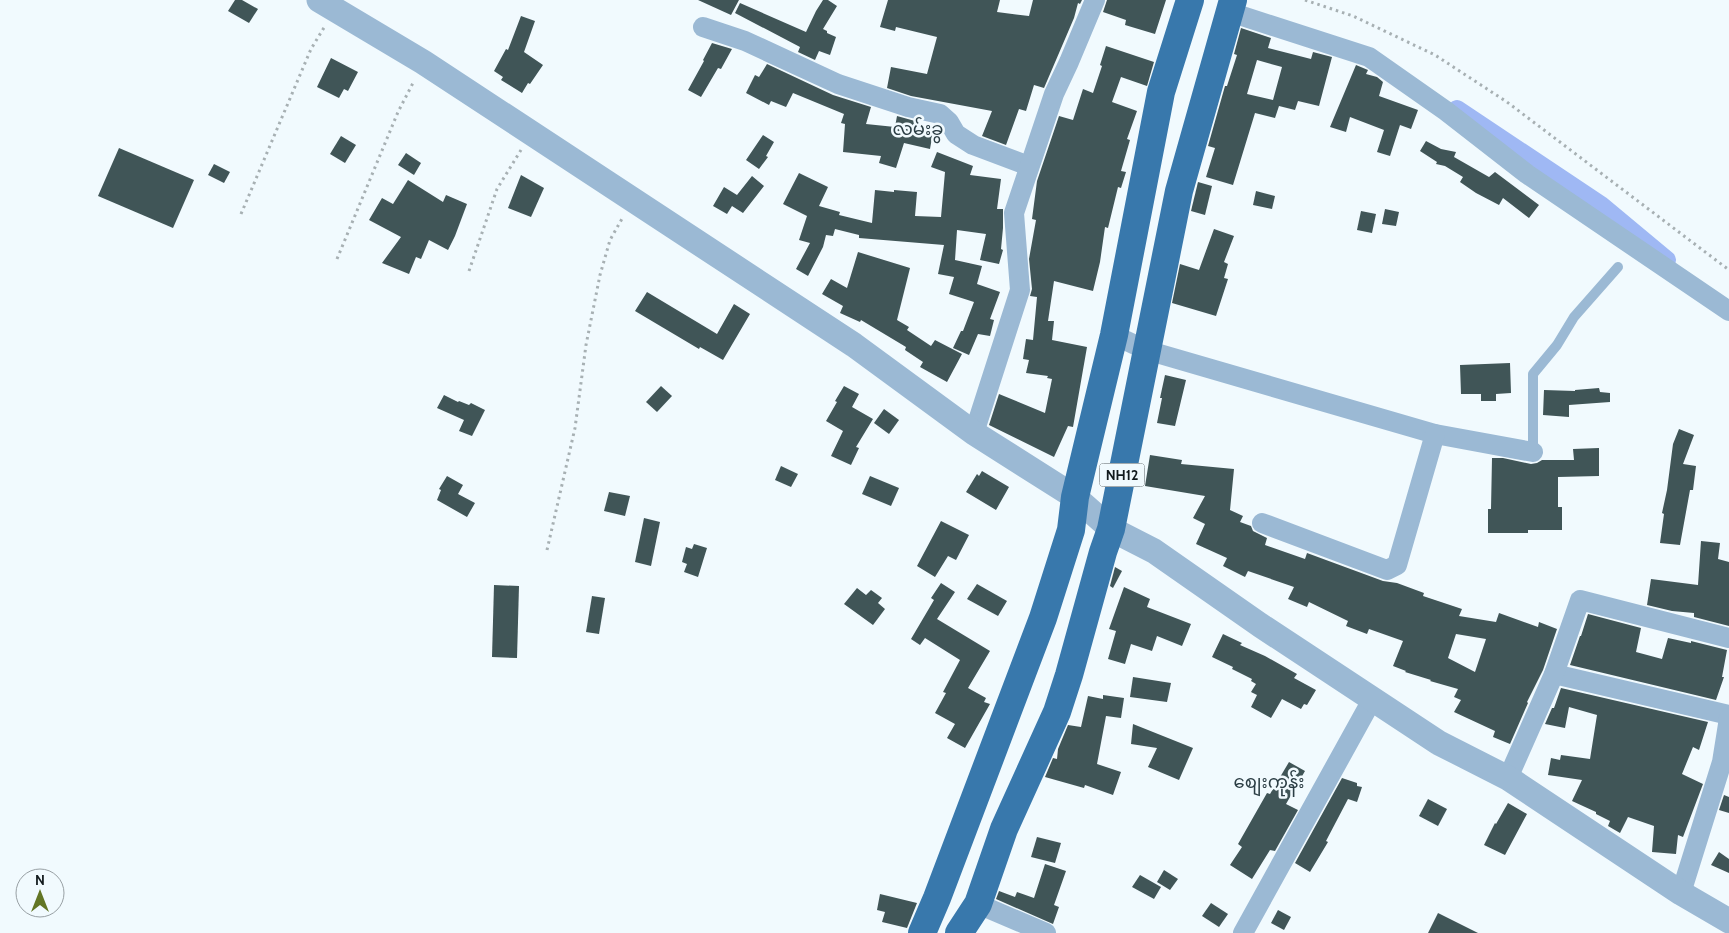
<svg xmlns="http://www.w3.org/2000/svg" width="1729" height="933" font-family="Cabin,'Noto Sans Myanmar',sans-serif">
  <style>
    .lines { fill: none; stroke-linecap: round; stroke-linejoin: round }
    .canal { stroke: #9fb8f4; stroke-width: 18 }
    .building { fill: #405557; fill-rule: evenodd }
    .path { stroke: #a7b0b3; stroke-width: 3; stroke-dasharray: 2.5 4; stroke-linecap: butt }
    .service { stroke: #9bb9d4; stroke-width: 10 }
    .minor { stroke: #9bb9d4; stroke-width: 20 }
    .tertiary { stroke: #9bb9d4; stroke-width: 25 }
    .trunk { stroke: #3878ac; stroke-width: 28 }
    .labels { text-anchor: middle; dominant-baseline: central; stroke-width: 5; stroke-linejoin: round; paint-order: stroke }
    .shield { fill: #f1fafe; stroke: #555d60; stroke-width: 1 }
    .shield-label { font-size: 14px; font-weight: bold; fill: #121a1d }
    .quarter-label { font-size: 18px; fill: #2b3d44; stroke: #f1fafe }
  </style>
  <rect width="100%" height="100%" fill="#f1fafe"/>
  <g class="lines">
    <polyline class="canal" points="1457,109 1601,205 1667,260"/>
  </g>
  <g class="building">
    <polygon points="235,0 242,0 258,9 249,23 228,11"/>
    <polygon points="698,0 739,0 731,15"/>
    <polygon points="823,0 828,0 837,6 823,29 827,31 827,33 836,37 830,55 819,51 815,60 798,52 800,47 735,13 740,3 806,32 816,11"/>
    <polygon points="888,0 1000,0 997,12 1029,16 1033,0 1082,0 1080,4 1078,3 1074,18 1044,88 1034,85 1026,111 1019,109 1006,145 982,136 992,111 911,96 887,88 891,67 927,74 937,37 896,27 895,31 880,27"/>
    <polygon points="1107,0 1166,0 1155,34 1125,25 1126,20 1103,12"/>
    <polygon points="521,16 535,21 524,52 543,65 530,84 528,83 522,93 501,80 503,77 494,71 506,49 508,50"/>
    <path d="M1241,28l30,10 -3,10 43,11 2,-7 19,5 -13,49 -21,-5 -3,9 -16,-4 -4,12 -20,-5 -22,72 -27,-8 9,-29 -7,-2 17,-60h2l10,-31 -3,-1zM1257,60l25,7 -9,33 -26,-6z"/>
    <polygon points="712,43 732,49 721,69 718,68 701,97 688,90 704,61 703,60"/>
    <polygon points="1106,46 1154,62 1147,86 1121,77 1112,102 1137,111 1127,139 1130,140 1121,171 1126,172 1121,188 1118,187 1108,228 1105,227 1100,262 1093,291 1054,281 1048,321 1054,321 1052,340 1087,347 1073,427 1068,426 1054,457 989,425 999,394 1045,413 1052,379 1047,378 1048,376 1026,373 1029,360 1023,359 1026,339 1033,340 1037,297 1030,296 1032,289 1029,259 1036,220 1032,219 1037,181 1059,116 1073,120 1083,89 1093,93 1102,66 1100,65"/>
    <polygon points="331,58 358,72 348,91 344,89 339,98 317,87"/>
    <polygon points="767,64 833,95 871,107 866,124 895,127 897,116 915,121 914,128 933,132 930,149 904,143 896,168 879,163 881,156 843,152 845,124 841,123 844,114 793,93 786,107 771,101 769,105 746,93 755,75 759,77"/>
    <polygon points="1356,65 1368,70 1366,74 1377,77 1383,82 1379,96 1418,110 1411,129 1400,125 1390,156 1377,152 1384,130 1350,117 1346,132 1330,127"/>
    <polygon points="763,135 774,142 766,156 768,157 759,169 746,160"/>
    <polygon points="341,136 356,145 345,163 330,154"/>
    <polygon points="1426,141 1441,149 1456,152 1454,157 1489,177 1495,172 1539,205 1529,218 1503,198 1499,205 1476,193 1460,182 1463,177 1445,166 1436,164 1437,162 1420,151"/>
    <polygon points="119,148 194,180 173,228 98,196"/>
    <polygon points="937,152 973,166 970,175 1001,179 997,209 1003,209 1003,228 1001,249 1003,250 999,264 980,260 986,234 957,230 955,260 982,266 977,284 1000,292 990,319 994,320 990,336 978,334 969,355 953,348 961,331 963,331 974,302 949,294 954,277 938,274 944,245 859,238 859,235 835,229 833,236 826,235 823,247 808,276 796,269 810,243 799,240 807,216 783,204 799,173 828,187 819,206 840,212 839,215 872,223 875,190 894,192 894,190 917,192 915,216 941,217 945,172 931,167"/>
    <polygon points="406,153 421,163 414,175 398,165"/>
    <polygon points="214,164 230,172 224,183 208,175"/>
    <polygon points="521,175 544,188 531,217 508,208"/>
    <polygon points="752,176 764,186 743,213 732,206 727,214 713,206 724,187 737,195"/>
    <polygon points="408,180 443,202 446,195 467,204 455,236 448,250 429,240 421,259 416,257 409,274 382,263 401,237 369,220 382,198 393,204"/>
    <polygon points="1198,182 1212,186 1205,215 1191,211"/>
    <polygon points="1256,191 1275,196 1272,209 1253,205"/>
    <polygon points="1385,209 1399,212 1396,226 1382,224"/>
    <polygon points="1361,211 1376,214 1372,233 1357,230"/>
    <polygon points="1214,229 1234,236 1224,262 1228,264 1224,278 1228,279 1216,316 1172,303 1180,264 1199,270"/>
    <polygon points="858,252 910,268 897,320 909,327 907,330 931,346 935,340 962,354 947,382 920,367 923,362 905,350 906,347 861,320 860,322 840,313 843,306 822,294 831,279 847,288"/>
    <polygon points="647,292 717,334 734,304 750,314 723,360 700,347 699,349 635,311"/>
    <polygon points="1510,363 1511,393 1496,394 1496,401 1481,401 1481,394 1461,394 1460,365"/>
    <polygon points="1165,375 1186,380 1175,426 1157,423 1162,398 1160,398"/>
    <polygon points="661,386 672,396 657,412 646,402"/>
    <polygon points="844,386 859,394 852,407 873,419 856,447 859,448 851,465 831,456 843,431 826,421 837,402 835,401"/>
    <polygon points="1599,388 1600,392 1610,393 1610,402 1569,405 1569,417 1543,415 1544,390 1575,391 1575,390"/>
    <polygon points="444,395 458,402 459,401 469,405 471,403 485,410 472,436 459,431 464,420 437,408"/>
    <polygon points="884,409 899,420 889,434 874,423"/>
    <polygon points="1679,429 1694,435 1683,464 1696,466 1693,490 1690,490 1680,545 1660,543 1664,514 1662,513 1667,490 1673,444"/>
    <polygon points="1599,448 1599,476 1558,477 1558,507 1562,507 1562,530 1528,530 1528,533 1488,533 1488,509 1491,509 1492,458 1503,458 1531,464 1537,463 1542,460 1574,460 1573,449"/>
    <path d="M1150,455l32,5 -1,4 53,5 -4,41 13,6 -3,6 11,4 2,5 14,7 -2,7 40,14 2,-6 76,28 14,2 27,10 -1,3 39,13 -3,7 37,6 3,-9 39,14 1,-5 18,7 -14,41 -16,32 1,1 -18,41 -17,-7 2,-6 -41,-19 7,-12 -7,-3 4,-8 -28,-8 1,-1 -26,-8 1,-1 -13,-5 10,-25 -34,-12 -2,5 -21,-8 2,-5 -39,-19 -2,5 -19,-8 6,-12 -46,-16 -3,6 -22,-11 4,-8 -31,-14 9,-20 -12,-6 12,-22 -60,-10zM1456,634l30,5 -11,33 -27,-14z"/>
    <polygon points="781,466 798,474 791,487 775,480"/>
    <polygon points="982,471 1009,487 996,510 966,492 977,474 979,476"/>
    <polygon points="447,476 463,485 458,494 475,503 467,517 437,500 441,490 439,489"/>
    <polygon points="870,476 899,488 891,506 862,494"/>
    <polygon points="609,492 630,496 625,516 604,511"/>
    <polygon points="644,518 660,522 651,566 635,562"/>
    <polygon points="941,521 969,535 956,560 948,556 935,577 917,566"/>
    <polygon points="1701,541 1720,543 1718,559 1729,562 1729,626 1694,617 1694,613 1672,611 1647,605 1651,579 1698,585"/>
    <polygon points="694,544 707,548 698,577 684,572 687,564 682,562 686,547 692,549"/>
    <polygon points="1115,567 1122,571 1113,588 1110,586"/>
    <polygon points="941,583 955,592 937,619 990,651 968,688 986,698 984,702 990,704 965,748 947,738 955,724 935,713 946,693 943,692 960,660 925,638 920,645 911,639 934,600 931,598"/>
    <polygon points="977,584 1007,601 998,616 967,599"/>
    <polygon points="494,585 519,586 517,658 492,657"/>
    <polygon points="1124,587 1150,599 1147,607 1191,624 1182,646 1157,636 1152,651 1131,644 1125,664 1108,659 1116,631 1109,629"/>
    <polygon points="857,588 866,595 871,590 882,598 878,603 885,609 873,625 844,604"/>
    <polygon points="592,596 605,598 599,634 586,632"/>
    <polygon points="1588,614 1641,628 1636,652 1662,659 1668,638 1691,643 1691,641 1727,650 1722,677 1724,677 1716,700 1570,665 1580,636 1581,636"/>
    <polygon points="1223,634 1242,643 1240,645 1265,656 1297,674 1294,678 1316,690 1307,705 1304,704 1301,709 1282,699 1271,718 1251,707 1257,695 1251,692 1256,684 1251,681 1252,679 1232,669 1233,667 1212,657"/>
    <polygon points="1133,677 1171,683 1167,702 1130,697"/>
    <polygon points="1561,688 1708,722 1699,750 1693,747 1682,774 1703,784 1683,837 1678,835 1676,854 1652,852 1654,826 1628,817 1620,833 1608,826 1610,821 1596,814 1596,812 1572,801 1582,780 1548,775 1551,758 1560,760 1561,755 1590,759 1597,715 1569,707 1565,728 1545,724 1552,708 1554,708"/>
    <polygon points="1103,695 1124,698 1121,718 1106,716 1097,764 1121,772 1113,795 1085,785 1084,788 1045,777 1053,758 1057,759 1058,749 1068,725 1081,727 1088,696 1103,699"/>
    <polygon points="1133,724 1193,748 1179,780 1148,767 1157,748 1131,744"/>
    <polygon points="1289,762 1305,771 1286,804 1298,810 1275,851 1270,850 1252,879 1230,865 1242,847 1238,844 1267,793 1270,794"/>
    <polygon points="1342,778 1357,783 1357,786 1362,787 1357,802 1348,799 1326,841 1328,842 1310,872 1295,863"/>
    <polygon points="1724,795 1729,797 1729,813 1719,810"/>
    <polygon points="1428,799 1447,809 1438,826 1419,816"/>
    <polygon points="1508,803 1527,814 1505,855 1484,845 1495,823 1496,824"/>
    <polygon points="1037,837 1061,843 1055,863 1031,857"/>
    <polygon points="1719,852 1729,859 1729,873 1711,865"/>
    <polygon points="1045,864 1066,871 1054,905 1059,907 1053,924 996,899 999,891 1015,897 1017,892 1034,898"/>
    <polygon points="1164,870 1178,879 1170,890 1157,882"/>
    <polygon points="1140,875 1161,887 1154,899 1132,887"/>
    <polygon points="880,894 917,903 907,928 882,922 885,912 877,910"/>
    <polygon points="1211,903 1228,914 1219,927 1202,916"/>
    <polygon points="1278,910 1291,917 1284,930 1271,923"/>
    <polygon points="1438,913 1478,933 1428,933"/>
  </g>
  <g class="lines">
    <g class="path">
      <polyline points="1305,0 1353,16 1435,55 1507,102 1729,270"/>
      <polyline points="241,214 311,49 325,26"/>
      <polyline points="337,259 398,112 414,81"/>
      <polyline points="469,271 497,189 521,150"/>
      <polyline points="547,550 575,428 586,345 600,275 610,240 623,217"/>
    </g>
    <polyline class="service" points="1533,452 1533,374 1557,345 1574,317 1618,267"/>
    <g class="minor">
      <polyline points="1227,19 1236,14 1369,57 1446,111 1527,174 1729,311"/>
      <polyline points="703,27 745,41 838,84 908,107 940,114 949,122 956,134 973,145 1029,166"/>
      <polyline points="1114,335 1146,350 1435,434 1533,452"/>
      <polyline points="974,433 1020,290 1014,213 1054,94 1069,62 1095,0"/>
      <polyline points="1262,523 1387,570 1397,565 1435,434"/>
      <polyline points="1554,674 1729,715"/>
      <polyline points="1508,778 1554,674 1580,600 1729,638"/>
      <polyline points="1681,893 1722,762 1729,718"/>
      <polyline points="978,904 1046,933"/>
      <polyline points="1243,933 1373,698"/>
    </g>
    <polyline class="tertiary" points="319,0 423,62 854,345 974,433 1075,497 1111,529 1154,551 1260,625 1439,743 1508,778 1681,893 1729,921"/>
    <g class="trunk">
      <polyline points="922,933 937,898 1043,618 1071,530 1075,497 1114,335 1161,92 1190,0"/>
      <polyline points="959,933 978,904 1004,829 1057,712 1069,675 1103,552 1111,529 1179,191 1233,0"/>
    </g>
  </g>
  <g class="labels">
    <rect class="shield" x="1099.5" y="463.5" width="45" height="23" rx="4"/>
    <g class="shield-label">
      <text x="1122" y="475">NH12</text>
    </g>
    <g class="quarter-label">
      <text x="918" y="129">လမ်းခွ</text>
      <text x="1269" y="782">စျေးကုန်း</text>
    </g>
  </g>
  <g transform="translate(40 893)"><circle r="24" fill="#f1fafe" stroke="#98a0a4"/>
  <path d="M0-4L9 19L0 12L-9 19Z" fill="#637625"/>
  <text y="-8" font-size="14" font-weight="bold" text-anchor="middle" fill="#121a1d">N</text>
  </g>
</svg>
